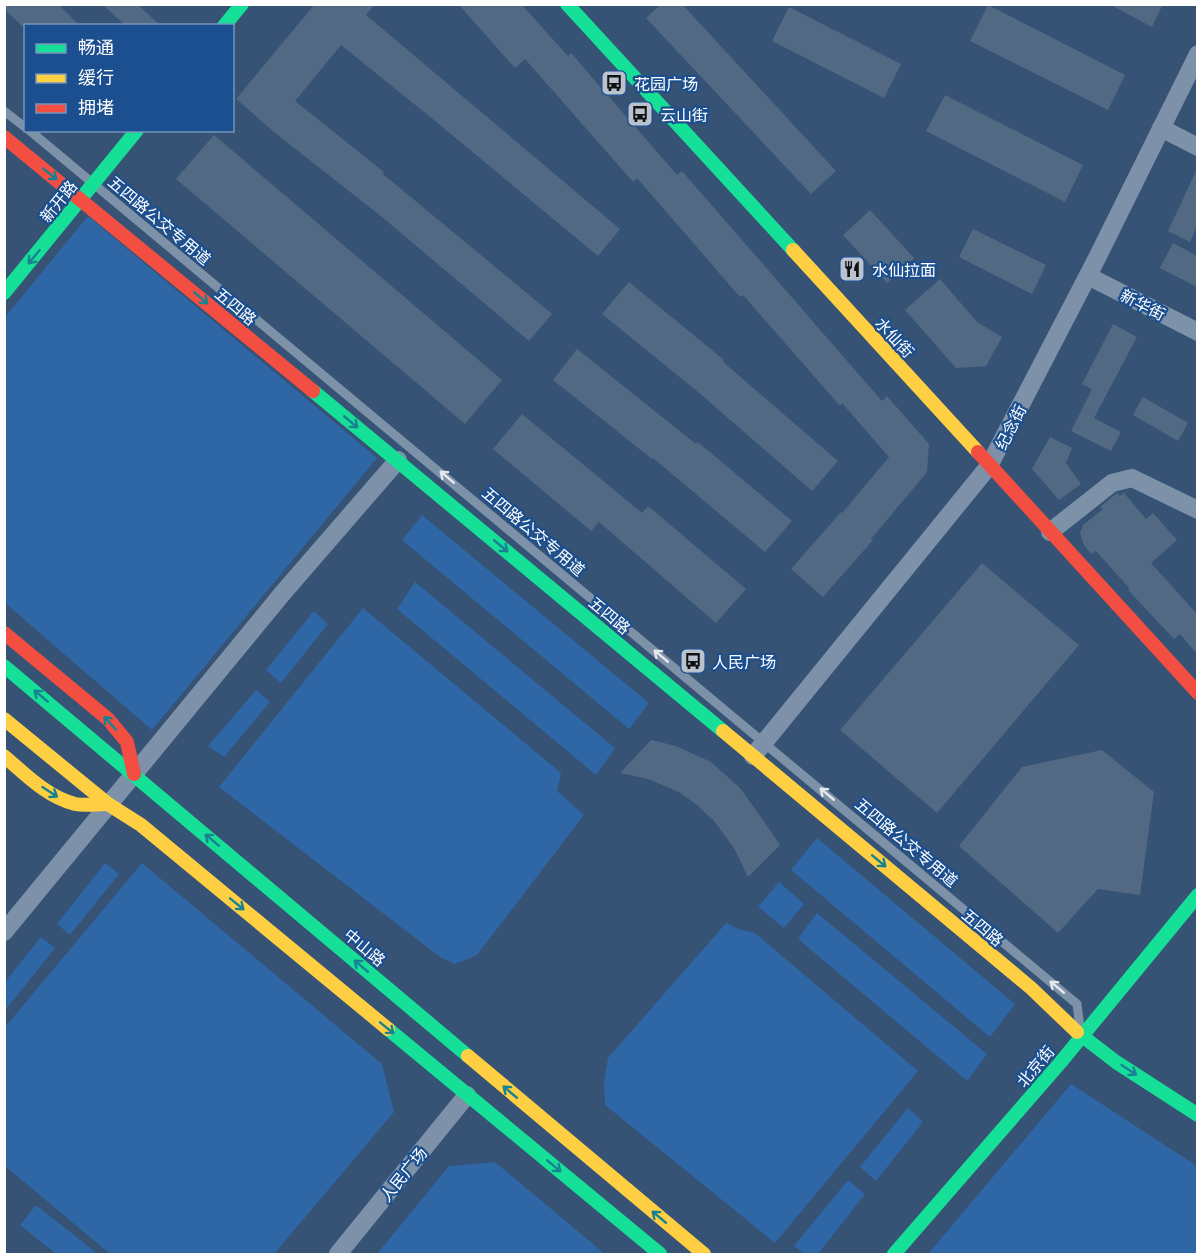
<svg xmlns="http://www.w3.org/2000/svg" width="1202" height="1259" font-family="Lato,'Noto Sans SC',sans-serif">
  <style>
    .green { fill: #2f66a5 }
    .building { fill: #526984 }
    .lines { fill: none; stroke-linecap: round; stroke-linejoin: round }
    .lane { stroke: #7d92a8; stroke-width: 9 }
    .street { stroke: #7d92a8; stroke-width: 18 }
    .fast { stroke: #16e098; stroke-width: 14 }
    .slow { stroke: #ffcf43; stroke-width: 14 }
    .jam { stroke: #f24e42; stroke-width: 14 }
    .oneway { stroke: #198292 }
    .oneway2 { stroke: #e5e9ee }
    .labels { text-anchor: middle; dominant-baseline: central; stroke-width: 4.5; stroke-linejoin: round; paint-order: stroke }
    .poi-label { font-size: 16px; fill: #fff; stroke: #1b4f8f; text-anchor: start }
    .street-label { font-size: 16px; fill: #fff; stroke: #1b4f8f }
  </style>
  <rect width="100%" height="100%" fill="#365274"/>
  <g class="green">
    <polygon points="88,216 377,458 152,730 5,603 5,317"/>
    <polygon points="422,515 649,703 629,729 402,540"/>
    <polygon points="415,582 615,748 596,775 397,609"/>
    <polygon points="363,608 561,773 557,791 584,815 477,955 455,964 440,957 219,787"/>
    <polygon points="314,611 328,624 281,683 266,670"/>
    <polygon points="256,690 270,702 224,757 208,746"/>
    <polygon points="817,838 1015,1004 990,1037 791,870"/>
    <polygon points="105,863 119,874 70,935 57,924"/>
    <polygon points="142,863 382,1064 394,1112 274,1254 110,1254 5,1166 5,1027"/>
    <polygon points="779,882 804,904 784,928 758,907"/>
    <polygon points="817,913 987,1054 967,1081 798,939"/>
    <polygon points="726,923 741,930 755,933 918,1071 775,1243 605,1105 604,1081 608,1058"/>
    <polygon points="41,937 55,948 7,1008 5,1006 5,982"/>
    <polygon points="1071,1084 1197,1166 1197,1254 928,1254"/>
    <polygon points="908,1108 923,1122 876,1181 860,1167"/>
    <polygon points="495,1162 605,1254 377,1254 449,1166"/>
    <polygon points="848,1180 865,1194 818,1254 805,1254 794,1246"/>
    <polygon points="36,1205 98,1254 56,1254 20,1225"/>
  </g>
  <g class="building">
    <polygon points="4,4 58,4 80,26 22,26 4,9"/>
    <polygon points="102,4 137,4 161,26 126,26"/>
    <polygon points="315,4 375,4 366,15 620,229 598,256 429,116 341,45 295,101 384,172 383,174 552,314 529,341 382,217 274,132 236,99"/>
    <polygon points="458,4 521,4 568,56 571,53 677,175 682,171 882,401 887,396 929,444 927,472 871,539 873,540 823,597 791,569 841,512 842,513 889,457 842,403 840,406 743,295 740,297 637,178 633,182 525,59 515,68"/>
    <polygon points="661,4 682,4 836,171 811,194 646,18"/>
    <polygon points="1109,4 1163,4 1152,27"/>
    <polygon points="988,5 1125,75 1108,110 970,41"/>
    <polygon points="789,7 901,64 884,98 772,41"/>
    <polygon points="945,95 1083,165 1065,202 926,131"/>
    <polygon points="214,135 502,380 465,424 176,179"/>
    <polygon points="1197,169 1197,226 1190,242 1168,231"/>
    <polygon points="870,210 914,258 887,283 843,235"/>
    <polygon points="973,229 1046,265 1032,294 959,257"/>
    <polygon points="1173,243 1197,256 1197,287 1160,268"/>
    <polygon points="940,279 977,322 1002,337 986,366 956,368 905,310"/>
    <polygon points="629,282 724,360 723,362 838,461 812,491 698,392 602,314"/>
    <polygon points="1113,324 1137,337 1094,418 1121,432 1111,451 1071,431 1092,389 1082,384"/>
    <polygon points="577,349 696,444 698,442 792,521 765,552 653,458 652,459 553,380"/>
    <polygon points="1143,397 1188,423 1178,441 1133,415"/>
    <polygon points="522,414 642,513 648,506 746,589 716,623 599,522 591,531 493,449"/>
    <polygon points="1050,437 1072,448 1066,463 1081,484 1059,500 1032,469"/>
    <polygon points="1117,493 1120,496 1124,493 1146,519 1153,513 1177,540 1151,563 1197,614 1197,654 1180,634 1174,639 1128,590 1130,589 1096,551 1091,554 1084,545 1080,533 1083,525 1103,509 1100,507"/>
    <polygon points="982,563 1079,645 937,813 840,730"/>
    <polygon points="651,740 676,746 711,762 740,788 761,817 780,845 748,877 734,848 714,821 697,805 679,792 648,779 620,773"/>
    <polygon points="1102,750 1154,792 1140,895 1098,889 1058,933 959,846 1022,767"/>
  </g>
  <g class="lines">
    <g class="lane">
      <polyline points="4,111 26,128"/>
      <polyline points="29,130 1077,1004 1080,1028"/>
    </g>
    <g class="street">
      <polyline points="1161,128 1198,147"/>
      <polyline points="1088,276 1198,332"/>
      <polyline points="1050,532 1112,483 1132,478 1198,510"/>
      <polyline points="753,756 989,466 1098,256 1198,54"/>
      <polyline points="4,932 282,594 398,460"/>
      <polyline points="338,1254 467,1095"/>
    </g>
    <g class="fast">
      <polyline points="567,4 793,250"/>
      <polyline points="224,26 242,4"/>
      <polyline points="4,293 137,130"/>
      <polyline points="313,391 723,731"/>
      <polyline points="4,666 468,1056"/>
      <polyline points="388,1029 660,1254"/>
      <polyline points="1077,1032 1116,1062 1198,1115"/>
      <polyline points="894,1254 1060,1063 1198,895"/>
    </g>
    <g class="slow">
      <polyline points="793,250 978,452"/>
      <polyline points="4,719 108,804 141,825 388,1029"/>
      <polyline points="723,731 1031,988 1077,1032"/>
      <path d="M4,756c21,18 43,41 71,48 10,2 22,0 33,0"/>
      <polyline points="468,1056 704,1254"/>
    </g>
    <g class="jam">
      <polyline points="4,137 313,391"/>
      <polyline points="978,452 1198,693"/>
      <polyline points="4,633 108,719 127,742 134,774"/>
    </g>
  </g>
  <defs><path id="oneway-shaft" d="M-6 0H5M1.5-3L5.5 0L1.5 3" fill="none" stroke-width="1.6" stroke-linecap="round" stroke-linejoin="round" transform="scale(1.5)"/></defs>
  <g class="oneway">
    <use href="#oneway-shaft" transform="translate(50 174) rotate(39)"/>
    <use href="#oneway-shaft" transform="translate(34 257) rotate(129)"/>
    <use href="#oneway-shaft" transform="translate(201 298) rotate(40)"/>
    <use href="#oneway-shaft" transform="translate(351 422) rotate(40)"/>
    <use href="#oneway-shaft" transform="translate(501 546) rotate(40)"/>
    <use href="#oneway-shaft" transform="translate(41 696) rotate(-140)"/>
    <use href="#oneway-shaft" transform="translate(110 723) rotate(-132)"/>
    <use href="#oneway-shaft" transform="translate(50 792) rotate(33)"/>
    <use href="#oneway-shaft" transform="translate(212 840) rotate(-140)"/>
    <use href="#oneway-shaft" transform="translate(879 861) rotate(40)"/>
    <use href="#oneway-shaft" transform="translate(237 904) rotate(39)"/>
    <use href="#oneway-shaft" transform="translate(361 966) rotate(-140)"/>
    <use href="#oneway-shaft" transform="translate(387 1028) rotate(39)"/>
    <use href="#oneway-shaft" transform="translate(1129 1070) rotate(33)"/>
    <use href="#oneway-shaft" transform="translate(510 1092) rotate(-140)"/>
    <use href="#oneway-shaft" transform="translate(554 1166) rotate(40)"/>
    <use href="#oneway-shaft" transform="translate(659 1217) rotate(-140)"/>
  </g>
  <g class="oneway2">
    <use href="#oneway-shaft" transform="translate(447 477) rotate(-140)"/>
    <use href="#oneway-shaft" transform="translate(661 656) rotate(-140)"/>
    <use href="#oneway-shaft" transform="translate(827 794) rotate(-140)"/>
    <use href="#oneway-shaft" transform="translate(1057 987) rotate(-140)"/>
  </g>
  <defs>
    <g id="bus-square" transform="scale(1.35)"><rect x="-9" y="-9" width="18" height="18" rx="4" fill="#b9c2ce" stroke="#1b4f8f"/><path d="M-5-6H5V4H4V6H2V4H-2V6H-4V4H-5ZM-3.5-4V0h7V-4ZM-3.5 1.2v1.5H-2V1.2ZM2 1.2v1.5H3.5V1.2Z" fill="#111"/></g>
    <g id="restaurant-square" transform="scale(1.35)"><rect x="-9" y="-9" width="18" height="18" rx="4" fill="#b9c2ce" stroke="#1b4f8f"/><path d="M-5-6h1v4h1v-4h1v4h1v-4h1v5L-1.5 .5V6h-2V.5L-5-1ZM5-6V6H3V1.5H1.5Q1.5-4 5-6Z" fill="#111"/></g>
  </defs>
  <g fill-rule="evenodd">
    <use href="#bus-square" x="614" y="83"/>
    <use href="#bus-square" x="640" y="114"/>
    <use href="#restaurant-square" x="852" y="269"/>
    <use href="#bus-square" x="693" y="661"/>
  </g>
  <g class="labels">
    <g class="poi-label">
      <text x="634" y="83">花园广场</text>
      <text x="660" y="114">云山街</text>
      <text x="872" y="269">水仙拉面</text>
      <text x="712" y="661">人民广场</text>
    </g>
    <g class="street-label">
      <text transform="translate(58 201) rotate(-51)">新开路</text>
      <text transform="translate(160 220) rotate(40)">五四路公交专用道</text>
      <text transform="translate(1143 304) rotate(27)">新华街</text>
      <text transform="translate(236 306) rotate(40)">五四路</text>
      <text transform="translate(895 337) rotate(47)">水仙街</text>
      <text transform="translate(1010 427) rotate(-63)">纪念街</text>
      <text transform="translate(534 531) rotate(40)">五四路公交专用道</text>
      <text transform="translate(610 615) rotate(40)">五四路</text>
      <text transform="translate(907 842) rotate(40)">五四路公交专用道</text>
      <text transform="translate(983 927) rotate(40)">五四路</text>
      <text transform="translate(365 947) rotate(40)">中山路</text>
      <text transform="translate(1035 1066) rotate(-50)">北京街</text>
      <text transform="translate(403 1174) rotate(-51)">人民广场</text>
    </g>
  </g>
  <rect width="1202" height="1259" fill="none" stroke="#ffffff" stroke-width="12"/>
  <rect x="24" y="24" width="210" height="108" fill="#1b4f8f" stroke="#7695bc" stroke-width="1.5"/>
  <rect x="36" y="44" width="30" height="9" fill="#16e098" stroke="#7695bc" stroke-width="1.5"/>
  <text x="78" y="54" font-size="18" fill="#ffffff">畅通</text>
  <rect x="36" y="74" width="30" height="9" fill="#ffcf43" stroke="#7695bc" stroke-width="1.5"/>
  <text x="78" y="84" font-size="18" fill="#ffffff">缓行</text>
  <rect x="36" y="104" width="30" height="9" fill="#f24e42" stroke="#7695bc" stroke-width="1.5"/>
  <text x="78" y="114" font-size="18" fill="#ffffff">拥堵</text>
</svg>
